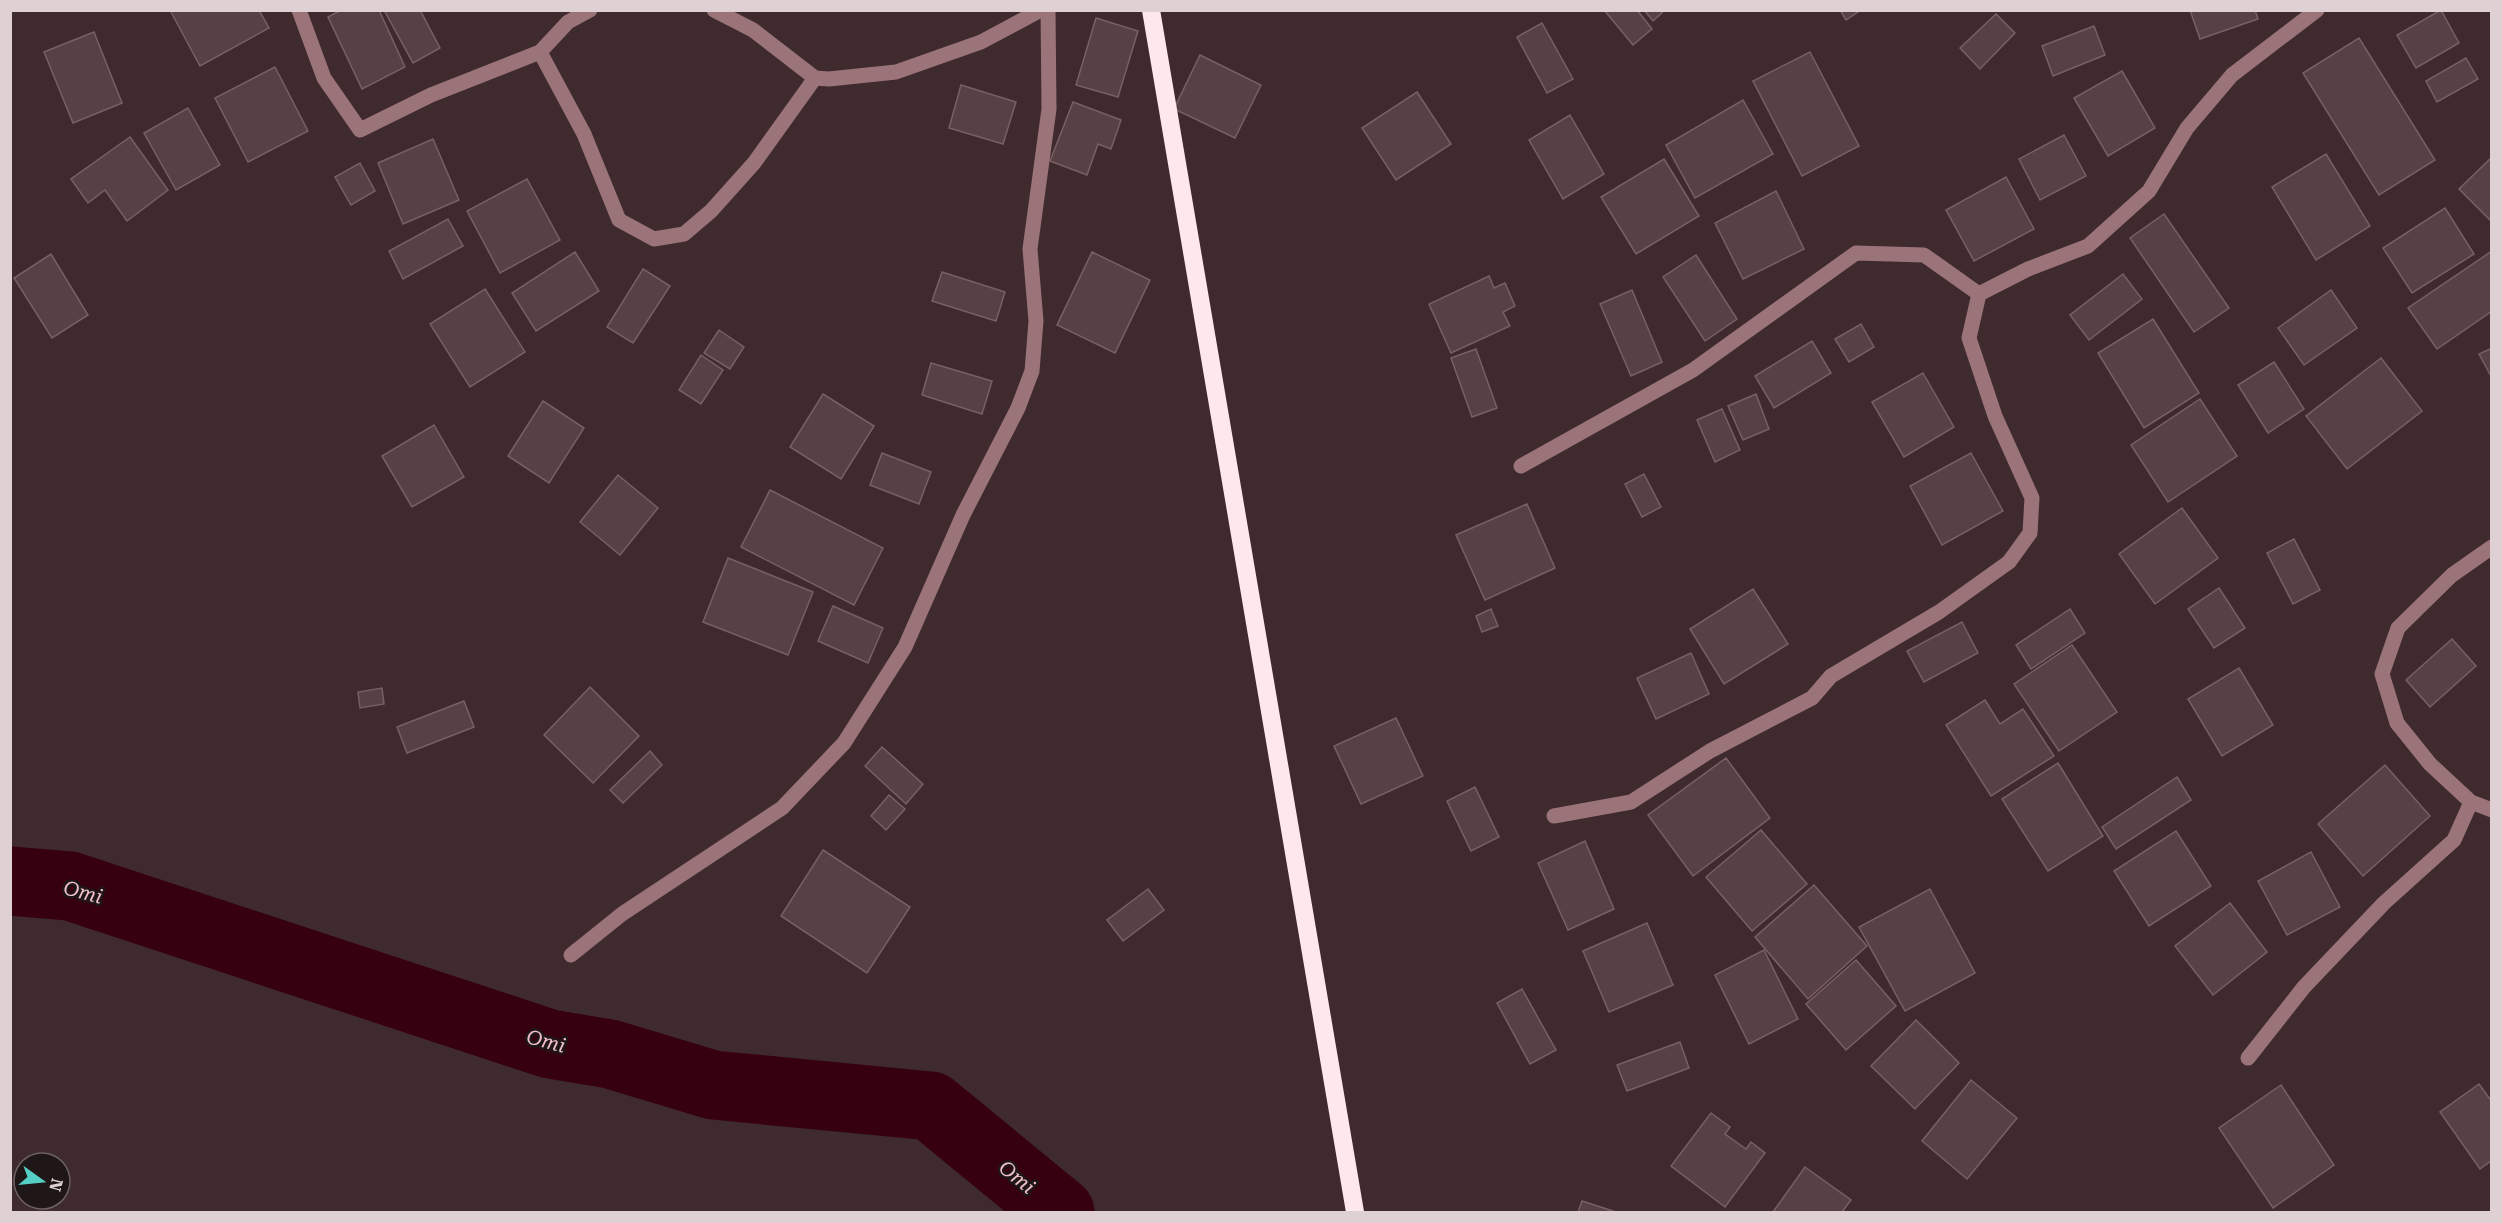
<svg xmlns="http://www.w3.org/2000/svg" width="2502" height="1223" font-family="'Roboto Serif',serif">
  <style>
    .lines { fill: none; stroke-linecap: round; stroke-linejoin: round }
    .river { stroke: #360011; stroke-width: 69 }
    .building { fill: #584145; stroke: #786064; stroke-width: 1.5 }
    .minor { stroke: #9b747a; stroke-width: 15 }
    .highway { stroke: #fde9ec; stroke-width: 18 }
    .labels { text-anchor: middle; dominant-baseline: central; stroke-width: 5; stroke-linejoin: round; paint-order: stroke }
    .water-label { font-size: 20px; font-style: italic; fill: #f1c1c9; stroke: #1f1617 }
  </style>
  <rect width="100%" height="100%" fill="#3f2a2d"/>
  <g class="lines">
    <polyline class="river" points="10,881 70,886 550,1044 610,1054 713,1085 931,1106 1060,1212"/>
  </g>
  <g class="building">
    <polygon points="170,10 259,10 269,28 200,66"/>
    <polygon points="341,10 379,10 405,67 362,89 328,17"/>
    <polygon points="384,10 420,10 440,48 413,63"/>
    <polygon points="1604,10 1637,10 1652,29 1633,45"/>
    <polygon points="1644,10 1665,10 1653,21"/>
    <polygon points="1840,10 1861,10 1846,20"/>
    <polygon points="2190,10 2255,10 2258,19 2200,39"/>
    <polygon points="2441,10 2459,43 2416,68 2397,35"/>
    <polygon points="1996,14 2015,33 1980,69 1960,48"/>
    <polygon points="1096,18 1138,31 1118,97 1076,85"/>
    <polygon points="1542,23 1573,79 1547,93 1517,37"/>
    <polygon points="2094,26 2105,55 2053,76 2042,46"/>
    <polygon points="94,32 122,103 73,123 44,52"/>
    <polygon points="2359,38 2435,160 2379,195 2303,73"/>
    <polygon points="1810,52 1859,146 1802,176 1753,81"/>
    <polygon points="1200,55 1261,85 1235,138 1174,109"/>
    <polygon points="2466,58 2478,79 2437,102 2426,81"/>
    <polygon points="275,67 308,131 248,162 215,98"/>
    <polygon points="2122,71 2155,128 2108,156 2074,98"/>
    <polygon points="961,85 1016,102 1003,144 949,128"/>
    <polygon points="1417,92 1451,144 1396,180 1362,128"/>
    <polygon points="1743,100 1773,154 1695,198 1666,145"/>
    <polygon points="1073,102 1121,120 1111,149 1098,144 1087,175 1050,161"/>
    <polygon points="188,108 220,165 176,190 144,133"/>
    <polygon points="1570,115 1604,174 1563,199 1529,140"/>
    <polygon points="2064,135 2086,176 2040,200 2019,159"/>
    <polygon points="130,137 168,190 127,221 105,190 88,203 71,179"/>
    <polygon points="433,139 459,200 403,224 378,163"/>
    <polygon points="2326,154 2370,226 2316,260 2272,187"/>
    <polygon points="2492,157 2492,222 2459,189"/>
    <polygon points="1664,159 1699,216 1636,254 1601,197"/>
    <polygon points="360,163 375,191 351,205 335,177"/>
    <polygon points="2006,177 2034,229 1974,261 1946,210"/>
    <polygon points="527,179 560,240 500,273 467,211"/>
    <polygon points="1776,191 1804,249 1743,279 1715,223"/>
    <polygon points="2445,208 2474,254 2412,293 2383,248"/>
    <polygon points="2164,214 2229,308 2194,332 2130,238"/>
    <polygon points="448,219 463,246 403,279 389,251"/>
    <polygon points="2492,251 2492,311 2437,349 2408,308"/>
    <polygon points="575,252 599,291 536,331 512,293"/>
    <polygon points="1092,252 1150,280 1115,353 1057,325"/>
    <polygon points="51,254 88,315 52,338 14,278"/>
    <polygon points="1696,255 1737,319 1705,341 1663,277"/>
    <polygon points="643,269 670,286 633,343 607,327"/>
    <polygon points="942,272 1005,292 996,321 932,301"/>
    <polygon points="2123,274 2142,299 2089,340 2070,315"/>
    <polygon points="1489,276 1494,288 1505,283 1515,306 1503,312 1510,326 1451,353 1429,304"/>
    <polygon points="485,289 525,352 470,387 430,324"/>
    <polygon points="1632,290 1662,362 1631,376 1600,304"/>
    <polygon points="2331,290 2357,328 2304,365 2278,328"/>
    <polygon points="2153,319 2199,393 2144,428 2098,353"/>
    <polygon points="1861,324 1874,347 1849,362 1835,339"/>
    <polygon points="719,330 744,347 730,369 704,353"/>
    <polygon points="1812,341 1831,373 1774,408 1755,376"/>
    <polygon points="2492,348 2492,378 2479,354"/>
    <polygon points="1476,349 1497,408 1472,417 1451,358"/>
    <polygon points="701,355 723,370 701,404 679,390"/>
    <polygon points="2381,358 2422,411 2347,469 2306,416"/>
    <polygon points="2274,362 2304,409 2268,433 2238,385"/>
    <polygon points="931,363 992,381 982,414 922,395"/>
    <polygon points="1923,373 1954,427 1904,457 1872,402"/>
    <polygon points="823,394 874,426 841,479 790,447"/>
    <polygon points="1756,394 1769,429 1743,440 1728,406"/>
    <polygon points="2200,399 2237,456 2168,502 2131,445"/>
    <polygon points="543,401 584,428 549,483 508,456"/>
    <polygon points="1722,409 1740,450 1715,462 1697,420"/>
    <polygon points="434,425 464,477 412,507 382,456"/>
    <polygon points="882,453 931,472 919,504 870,485"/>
    <polygon points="1971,453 2003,511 1942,545 1910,486"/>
    <polygon points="1644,474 1661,507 1642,517 1625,484"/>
    <polygon points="618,475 658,508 620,555 580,522"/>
    <polygon points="770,490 883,548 854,605 741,547"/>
    <polygon points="1527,504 1555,568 1485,600 1456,535"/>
    <polygon points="2182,508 2218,558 2155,604 2119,554"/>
    <polygon points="2294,539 2320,590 2293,604 2267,553"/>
    <polygon points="728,558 813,592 788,655 703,622"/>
    <polygon points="2219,588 2245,628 2214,648 2188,609"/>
    <polygon points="1753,589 1788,644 1724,684 1690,629"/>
    <polygon points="833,606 883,628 868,663 818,641"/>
    <polygon points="1491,609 1498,626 1482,632 1476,616"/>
    <polygon points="2070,609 2085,633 2031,669 2016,645"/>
    <polygon points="1962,622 1978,653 1924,682 1907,651"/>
    <polygon points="2452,639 2476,666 2430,707 2406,680"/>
    <polygon points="2072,645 2117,712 2059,751 2014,684"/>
    <polygon points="1691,653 1709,694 1656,719 1637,678"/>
    <polygon points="2239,668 2273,725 2222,756 2188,699"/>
    <polygon points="590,687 639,736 593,783 544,735"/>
    <polygon points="382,688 384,704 360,708 358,692"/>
    <polygon points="1985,700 2000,724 2023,709 2054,756 1991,796 1946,725"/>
    <polygon points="464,701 474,727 407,753 397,727"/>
    <polygon points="1396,718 1423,776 1361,804 1334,746"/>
    <polygon points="882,747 923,784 906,804 865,766"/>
    <polygon points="650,751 662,765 623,803 610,790"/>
    <polygon points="1726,758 1770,818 1693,876 1648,815"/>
    <polygon points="2058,763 2103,836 2048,871 2002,799"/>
    <polygon points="2385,765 2430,816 2363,876 2318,824"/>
    <polygon points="2177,777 2191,800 2116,849 2102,827"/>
    <polygon points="1475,787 1499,837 1471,851 1447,801"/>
    <polygon points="889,795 905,809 886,830 871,816"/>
    <polygon points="1761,830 1807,884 1752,931 1706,877"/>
    <polygon points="2176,831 2211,886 2149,926 2114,871"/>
    <polygon points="1585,841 1614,909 1568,930 1538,863"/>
    <polygon points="823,850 910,907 867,973 781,916"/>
    <polygon points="2311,852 2340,907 2287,935 2258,881"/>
    <polygon points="1814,885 1867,946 1808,999 1755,937"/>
    <polygon points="1148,889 1164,910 1123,941 1107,920"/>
    <polygon points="1930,889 1975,973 1905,1011 1859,927"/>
    <polygon points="2230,903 2267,952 2213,995 2175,946"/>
    <polygon points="1647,923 1673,985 1609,1012 1583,951"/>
    <polygon points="1764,950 1798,1019 1749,1044 1715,975"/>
    <polygon points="1856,960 1896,1006 1846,1050 1806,1004"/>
    <polygon points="1522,989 1556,1050 1530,1064 1497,1003"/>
    <polygon points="1916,1020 1959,1063 1915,1109 1871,1066"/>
    <polygon points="1680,1042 1689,1068 1627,1091 1617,1065"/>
    <polygon points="1971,1080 2017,1118 1967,1179 1922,1141"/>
    <polygon points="2479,1084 2492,1102 2492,1160 2480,1169 2440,1112"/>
    <polygon points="2281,1085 2334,1165 2273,1208 2219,1128"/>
    <polygon points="1711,1113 1730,1127 1725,1134 1746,1149 1751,1142 1765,1153 1725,1207 1671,1166"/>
    <polygon points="1805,1167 1851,1200 1842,1212 1773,1212"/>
    <polygon points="1582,1201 1616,1212 1578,1212"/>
  </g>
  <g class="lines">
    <g class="minor">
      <polyline points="299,10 324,78 360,130 431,95 540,52 584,134 619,220 654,239 684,234 711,211 754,163 815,78"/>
      <polyline points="714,10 753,30 815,78 829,79 896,72 981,42 1041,10"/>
      <polyline points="540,52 568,22 590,10"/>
      <polyline points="1521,466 1693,370 1856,253 1924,255 1979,294 2028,269 2088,246 2149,191 2187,128 2232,75 2317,10"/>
      <polyline points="2492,547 2452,575 2398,628 2382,674 2397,723 2430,764 2471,802 2492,810"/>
      <polyline points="1554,816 1631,802 1710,751 1812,698 1831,676 1939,612 2009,562 2030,533 2032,498 1995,416 1969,338 1979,294"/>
      <polyline points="571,955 622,914 782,808 844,743 905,647 963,515 1018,408 1032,371 1036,321 1030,249 1049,109 1048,10"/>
      <polyline points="2248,1058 2304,987 2384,903 2454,840 2471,802"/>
    </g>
    <polyline class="highway" points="1151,10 1355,1212"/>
  </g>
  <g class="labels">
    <g class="water-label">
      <text transform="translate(83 892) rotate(15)">Omi</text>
      <text transform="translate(546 1041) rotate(15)">Omi</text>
      <text transform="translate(1017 1177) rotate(39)">Omi</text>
    </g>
  </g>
  <rect width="2502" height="1223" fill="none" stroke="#dfd1d3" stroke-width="24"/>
  <g transform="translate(42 1181) rotate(105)"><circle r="28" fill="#1f1617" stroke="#6c6162" stroke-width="1.5"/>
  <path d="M0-4.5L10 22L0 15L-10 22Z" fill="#55cec4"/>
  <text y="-9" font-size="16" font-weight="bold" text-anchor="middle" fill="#dfd1d3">N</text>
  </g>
</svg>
